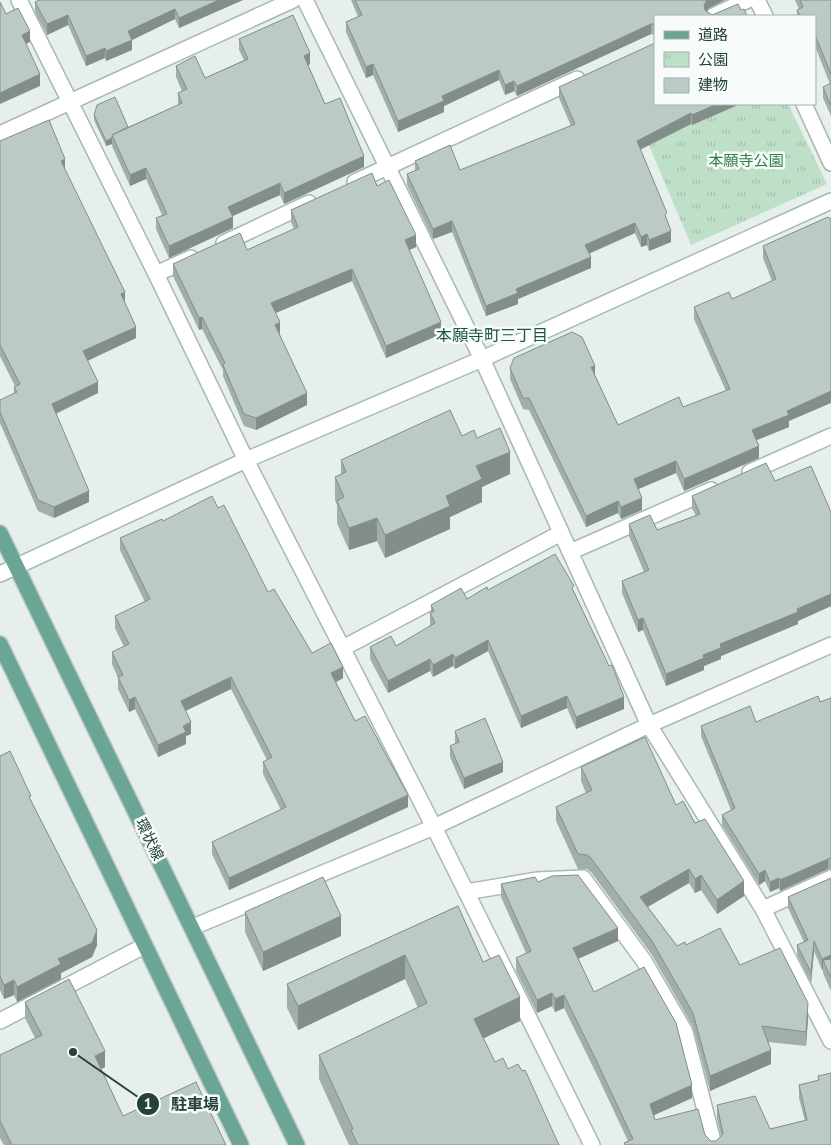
<svg xmlns="http://www.w3.org/2000/svg" width="831" height="1145" font-family="'PT Sans','Noto Sans JP',sans-serif">
  <style>
    .park { fill: url(#park-tufts) }
    .lines { fill: none; stroke-linecap: round; stroke-linejoin: round }
    .lane-casing { stroke: #a8b8b2; stroke-width: 18 }
    .street-casing { stroke: #a8b8b2; stroke-width: 18 }
    .secondary-casing { stroke: #a4bbb3; stroke-width: 18 }
    .primary-casing { stroke: #c2cac8; stroke-width: 18 }
    .lane { stroke: #fff; stroke-width: 15 }
    .street { stroke: #fff; stroke-width: 15 }
    .secondary { stroke: #fff; stroke-width: 15 }
    .primary { stroke: #6aa596; stroke-width: 15 }
    .wall { fill: #a1aea9 }
    .shaded-wall { fill: #838d89 }
    .building { fill: #bbcac4; stroke: #838d89 }
    .labels { text-anchor: middle; dominant-baseline: central; stroke-width: 5; stroke-linejoin: round; paint-order: stroke }
    .park-label { font-size: 15px; fill: #2d7a4b; stroke: #f7fbf9 }
    .street-label { font-size: 15px; fill: #24423a; stroke: #f7fbf9 }
    .neighbourhood-label { font-size: 16px; fill: #1f5548; stroke: #f7fbf9 }
    .leader { fill: none; stroke: #24423a; stroke-width: 2 }
    .callout-dot { fill: #24423a; stroke: #f7fbf9; stroke-width: 2 }
    .mark-label { font-size: 15px; text-anchor: middle; font-weight: bold; fill: #fff }
    .callout-label { font-size: 16px; text-anchor: middle; font-weight: bold; fill: #24423a; stroke: #f7fbf9; stroke-width: 5; stroke-linejoin: round; paint-order: stroke }
  </style>
  <defs>
    <pattern id="park-tufts" width="24" height="20" patternUnits="userSpaceOnUse" patternTransform="scale(1.25)"><rect width="24" height="20" fill="#bfe0c8"/><path d="M3 7l-1-3M5 7V3M7 7l1-3M15 17l-1-3M17 17v-4M19 17l1-3" fill="none" stroke="#a4c1ad"/></pattern>
  </defs>
  <rect width="100%" height="100%" fill="#e6efeb"/>
  <polygon class="park" points="738,104 788,104 827,184 691,245 648,143"/>
  <g class="lines">
    <g class="lane-casing">
      <g id="lane">
        <polyline points="343,648 561,533"/>
        <polyline points="466,892 537,880 583,878 644,961 685,1032 714,1145"/>
        <polyline points="763,909 831,878"/>
      </g>
    </g>
    <g class="street-casing">
      <g id="street">
        <polyline points="19,0 156,274 246,460 434,827 592,1145"/>
        <polyline points="305,0 482,359 649,725 763,909 831,1041"/>
        <polyline points="757,0 765,16"/>
        <polyline points="713,16 748,0"/>
        <polyline points="804,104 831,163"/>
        <polyline points="0,134 293,0"/>
        <polyline points="355,182 577,79"/>
        <polyline points="224,243 309,203"/>
        <polyline points="156,274 191,258"/>
        <polyline points="750,472 831,436"/>
        <polyline points="570,552 711,490"/>
        <polyline points="193,927 434,827 649,725 831,645"/>
        <polyline points="0,1021 144,946"/>
      </g>
    </g>
    <g class="secondary-casing">
      <polyline id="secondary" points="0,574 246,460 482,359 831,201"/>
    </g>
    <g class="primary-casing">
      <g id="primary">
        <polyline points="0,533 297,1145"/>
        <polyline points="0,644 241,1145"/>
      </g>
    </g>
    <use href="#lane" class="lane"/>
    <use href="#street" class="street"/>
    <use href="#secondary" class="secondary"/>
    <use href="#primary" class="primary"/>
  </g>
  <g class="wall">
    <polygon points="243,0 179,28 175,19 132,40 132,50 106,61 105,58 86,66 68,25 47,35 35,12 35,2"/>
    <polygon points="351,0 725,0 709,8 707,11 712,15 741,10 747,16 655,16 655,35 651,34 517,96 514,91 505,95 499,80 444,106 444,112 398,132 373,75 366,78 346,32 346,22 358,17"/>
    <polygon points="795,0 831,0 831,116 823,98 823,87 830,84 815,46 815,16 797,16 797,10 799,9"/>
    <polygon points="239,39 310,64 308,65 325,104 364,167 284,204 280,195 233,216 233,228 169,258 156,229 156,218 162,215 146,179 130,186 112,146 112,144 106,146 94,120 94,115 128,127 178,105 178,93 182,91 176,77 176,66 205,78 244,60 239,50"/>
    <polygon points="559,87 740,104 692,125 691,124 640,150 667,220 671,242 649,251 647,245 641,247 635,233 589,254 591,268 518,299 518,304 486,316 452,232 433,239 407,185 407,174 415,171 415,161 460,170 571,126 559,98"/>
    <polygon points="0,141 65,170 125,303 136,338 87,360 98,393 56,414 89,502 54,518 38,511 0,423 0,400 14,393 14,387 15,386 0,356"/>
    <polygon points="377,186 416,247 409,250 441,334 386,358 352,281 275,313 280,335 307,405 256,430 244,426 223,376 223,370 202,329 199,330 173,276 173,264 247,250 294,229 291,222 291,210"/>
    <polygon points="828,217 789,421 789,427 756,440 759,458 684,491 676,473 638,489 642,510 621,519 618,513 586,527 529,410 523,409 510,379 510,368 595,376 618,425 683,407 726,391 694,319 694,307 732,299 772,281 763,258 763,246"/>
    <polygon points="462,436 477,438 510,474 482,487 482,502 450,517 450,529 385,558 377,541 349,550 337,523 337,505 335,500 335,477 341,474 341,460"/>
    <polygon points="775,481 831,512 831,606 798,621 798,624 721,656 721,659 704,666 704,670 666,686 643,630 638,632 622,593 622,581 644,572 629,536 629,524 657,530 696,516 692,508 692,496"/>
    <polygon points="218,508 268,592 312,653 343,678 336,682 355,721 408,807 229,890 212,854 212,842 281,810 263,774 263,762 267,760 231,689 185,711 191,734 186,736 186,744 158,757 135,709 129,712 118,689 118,678 112,664 112,652 124,647 115,628 115,616 145,602 120,550 120,538 163,521"/>
    <polygon points="488,590 574,591 624,709 576,729 567,708 521,728 488,651 455,669 453,666 433,677 430,671 388,693 370,659 370,647 396,646 430,626 430,613 431,613 431,605 467,599"/>
    <polygon points="831,698 831,869 828,869 780,891 779,888 770,892 765,881 759,885 722,825 722,815 731,810 701,736 701,726 756,722 820,702"/>
    <polygon points="455,731 503,772 464,789 450,757 450,746 455,744"/>
    <polygon points="0,756 31,800 97,945 92,957 61,973 61,979 17,1002 14,995 4,999 0,990"/>
    <polygon points="581,767 676,805 695,823 744,896 717,914 701,890 695,893 689,883 648,907 677,946 686,945 740,965 808,1018 806,1046 768,1042 771,1064 710,1091 693,1027 652,955 591,872 587,869 578,869 556,821 556,807 586,793 581,781"/>
    <polygon points="831,878 831,991 823,973 823,969 822,970 814,951 811,983 797,955 797,945 804,942 788,908 788,897"/>
    <polygon points="538,882 618,941 578,959 594,992 692,1098 654,1115 655,1120 705,1135 711,1141 716,1141 721,1136 717,1118 717,1105 770,1129 805,1121 799,1098 799,1085 818,1081 818,1076 831,1145 624,1145 624,1143 628,1141 597,1075 564,1008 555,1012 552,1006 537,1013 516,971 516,958 526,953 501,897 501,884"/>
    <polygon points="458,906 483,962 520,1021 483,1038 495,1062 508,1069 559,1145 349,1145 319,1079 319,1055 418,1008 405,979 298,1030 287,1008 287,984"/>
    <polygon points="245,912 341,936 263,971 245,932"/>
    <polygon points="25,1002 105,1067 101,1069 123,1116 226,1145 4,1145 0,1138 0,1055 35,1038 25,1018"/>
  </g>
  <g class="shaded-wall">
    <polygon points="219,0 243,0 179,28 179,18"/>
    <polygon points="707,0 725,0 709,8 704,16 704,5"/>
    <polygon points="175,9 175,19 132,40 132,50 106,61 106,51 128,31"/>
    <polygon points="68,15 68,25 47,35 47,24"/>
    <polygon points="651,24 651,34 517,96 517,86"/>
    <polygon points="30,31 30,42 22,46 22,35"/>
    <polygon points="105,48 105,58 86,66 86,56"/>
    <polygon points="310,53 310,64 304,67 304,56"/>
    <polygon points="373,64 373,75 366,78 366,67"/>
    <polygon points="499,70 499,80 444,106 444,112 398,132 398,121 442,96"/>
    <polygon points="40,74 40,86 0,104 0,93"/>
    <polygon points="514,81 514,91 505,95 505,85"/>
    <polygon points="717,104 740,104 692,125 692,115"/>
    <polygon points="691,113 691,124 637,151 637,141"/>
    <polygon points="112,138 112,144 106,146 106,141"/>
    <polygon points="364,156 364,167 284,204 284,193"/>
    <polygon points="65,159 65,170 61,161"/>
    <polygon points="146,168 146,179 130,186 130,175"/>
    <polygon points="280,183 280,195 228,218 228,207"/>
    <polygon points="233,217 233,228 169,258 169,246"/>
    <polygon points="452,221 452,232 433,239 433,229"/>
    <polygon points="635,223 635,233 585,255 585,245"/>
    <polygon points="671,231 671,242 649,251 649,240"/>
    <polygon points="647,234 647,245 641,247 641,237"/>
    <polygon points="416,235 416,247 405,252 405,240"/>
    <polygon points="591,257 591,268 518,299 518,304 486,316 486,306 516,289"/>
    <polygon points="352,269 352,281 271,315 271,303"/>
    <polygon points="125,292 125,303 121,305 121,294"/>
    <polygon points="202,317 202,329 199,330 199,318"/>
    <polygon points="280,322 280,334 275,325"/>
    <polygon points="441,322 441,334 386,358 386,346"/>
    <polygon points="136,327 136,338 83,363 83,351"/>
    <polygon points="595,366 595,377 591,367"/>
    <polygon points="98,382 98,393 52,415 52,404"/>
    <polygon points="831,391 831,403 789,421 789,427 752,442 752,430 787,411"/>
    <polygon points="307,393 307,405 256,430 256,418"/>
    <polygon points="759,446 759,458 684,491 684,479"/>
    <polygon points="510,452 510,474 482,487 482,502 450,517 450,529 385,558 385,535 446,496 476,466"/>
    <polygon points="676,461 676,473 634,491 634,479"/>
    <polygon points="89,491 89,502 54,518 54,507"/>
    <polygon points="642,498 642,510 621,519 621,507"/>
    <polygon points="618,501 618,513 586,527 586,516"/>
    <polygon points="377,518 377,541 349,550 349,528"/>
    <polygon points="831,594 831,606 798,621 798,624 721,656 721,659 704,666 704,670 666,686 666,674 703,655 720,644"/>
    <polygon points="643,618 643,630 638,632 638,620"/>
    <polygon points="488,640 488,651 455,669 455,658"/>
    <polygon points="453,654 453,666 433,677 433,665"/>
    <polygon points="430,659 430,671 388,693 388,681"/>
    <polygon points="343,667 343,678 331,685 331,673"/>
    <polygon points="231,677 231,689 181,713 181,701"/>
    <polygon points="567,696 567,708 521,728 521,716"/>
    <polygon points="135,697 135,709 129,712 129,700"/>
    <polygon points="624,697 624,709 576,729 576,717"/>
    <polygon points="191,722 191,734 186,736 186,744 158,757 158,745 183,726"/>
    <polygon points="503,762 503,772 464,789 464,778"/>
    <polygon points="408,795 408,807 229,890 229,878"/>
    <polygon points="828,859 828,869 780,891 780,880"/>
    <polygon points="689,869 689,883 640,911 640,897"/>
    <polygon points="765,870 765,881 759,885 759,874"/>
    <polygon points="701,875 701,890 695,893 695,879"/>
    <polygon points="779,878 779,888 770,892 770,882"/>
    <polygon points="744,881 744,896 717,914 717,900"/>
    <polygon points="341,916 341,936 263,971 263,952"/>
    <polygon points="618,928 618,941 573,961 573,948"/>
    <polygon points="97,930 97,945 92,957 61,973 61,979 17,1002 17,987 58,959"/>
    <polygon points="814,941 814,951 811,983 811,972"/>
    <polygon points="405,955 405,979 298,1030 298,1006"/>
    <polygon points="831,955 831,966 823,960 823,969 822,970 822,959"/>
    <polygon points="14,980 14,995 4,999 4,985"/>
    <polygon points="552,993 552,1006 537,1013 537,1000"/>
    <polygon points="564,995 564,1008 555,1012 555,999"/>
    <polygon points="520,997 520,1021 474,1043 474,1019"/>
    <polygon points="808,1003 808,1018 806,1046 806,1032"/>
    <polygon points="771,1050 771,1064 710,1091 710,1076"/>
    <polygon points="105,1051 105,1067 95,1072 95,1056"/>
    <polygon points="692,1085 692,1098 650,1117 650,1104"/>
  </g>
  <g class="building">
    <polygon points="39,0 219,0 179,18 175,9 128,31 132,40 106,51 105,48 86,56 68,15 47,24 35,2"/>
    <polygon points="355,0 707,0 704,5 705,10 712,15 738,4 741,10 744,9 747,16 655,16 655,24 651,24 517,86 514,81 505,85 499,70 442,96 444,101 398,121 373,64 366,67 346,22 362,15"/>
    <polygon points="800,0 831,0 831,74 815,35 815,16 800,16 797,10 803,7"/>
    <polygon points="0,2 6,14 18,8 30,31 22,35 40,74 0,93"/>
    <polygon points="293,15 310,53 304,56 325,104 340,98 364,156 284,193 280,183 228,207 233,217 169,246 156,218 167,214 146,168 130,175 112,135 182,103 178,93 187,89 176,66 195,56 205,78 248,59 239,39"/>
    <polygon points="655,43 655,104 717,104 692,115 691,113 637,141 667,213 665,215 671,231 649,240 647,234 641,237 635,223 585,245 591,257 516,289 518,293 486,306 452,221 433,229 407,174 419,169 415,161 450,145 460,170 575,124 559,87"/>
    <polygon points="831,83 831,106 823,87"/>
    <polygon points="115,97 128,127 112,135 112,138 106,141 94,115 97,105"/>
    <polygon points="49,120 65,159 61,161 125,292 121,294 136,327 83,351 98,382 52,404 89,491 54,507 38,500 0,412 0,400 17,392 14,387 20,384 0,345 0,141"/>
    <polygon points="372,173 377,186 389,180 416,235 405,240 441,322 386,346 352,269 271,303 280,322 275,325 307,393 256,418 244,414 223,365 225,363 202,317 199,318 173,264 240,233 247,250 298,227 291,210"/>
    <polygon points="828,217 831,219 831,391 787,411 789,415 752,430 759,446 684,479 676,461 634,479 642,498 621,507 618,501 586,516 529,398 523,398 510,368 514,358 572,332 582,337 595,366 591,367 618,425 679,397 683,407 730,389 694,307 729,292 732,299 776,279 763,246"/>
    <polygon points="450,410 462,436 474,430 477,438 500,428 510,452 476,466 482,479 446,496 450,506 385,535 377,518 349,528 337,501 344,497 335,477 346,472 341,460"/>
    <polygon points="766,463 775,481 811,466 831,512 831,594 797,609 798,612 720,644 721,648 703,655 704,658 666,674 643,618 638,620 622,581 649,570 629,524 650,515 657,530 700,514 692,496"/>
    <polygon points="212,496 218,508 224,505 268,592 274,589 312,653 331,643 343,667 331,673 355,721 365,716 408,795 229,878 212,842 286,807 263,762 272,757 231,677 181,701 191,722 183,726 186,732 158,745 135,697 129,700 118,677 123,675 112,652 129,644 115,616 150,599 120,538 162,519 163,521"/>
    <polygon points="555,554 574,586 572,588 609,666 612,665 624,697 576,717 567,696 521,716 488,640 455,658 453,654 433,665 430,659 388,681 370,647 391,636 396,646 435,623 430,613 434,611 431,605 461,588 467,599 487,587 488,590"/>
    <polygon points="818,696 820,702 831,698 831,858 828,859 780,880 779,878 770,882 765,870 759,874 722,815 735,808 701,726 750,706 756,722"/>
    <polygon points="485,718 503,762 464,778 450,746 459,742 455,731"/>
    <polygon points="645,737 676,805 683,801 695,823 705,819 744,881 717,900 701,875 695,879 689,869 640,897 677,946 685,942 686,945 720,928 740,965 780,948 808,1003 806,1032 762,1026 771,1050 710,1076 693,1013 652,941 591,858 587,855 578,854 556,807 592,790 581,767"/>
    <polygon points="10,751 31,796 29,797 97,930 92,943 58,959 61,964 17,987 14,980 4,985 0,976 0,756"/>
    <polygon points="578,875 618,928 573,948 594,992 644,967 676,1023 692,1085 650,1104 655,1120 698,1109 705,1135 711,1141 716,1141 723,1134 717,1105 755,1096 770,1129 807,1120 799,1085 819,1080 818,1076 831,1073 831,1145 625,1145 624,1143 633,1139 597,1062 564,995 555,999 552,993 537,1000 516,958 531,951 501,884 535,877 538,882 552,876"/>
    <polygon points="323,877 341,916 263,952 245,912"/>
    <polygon points="831,878 831,955 822,959 814,941 811,972 797,945 808,940 788,897"/>
    <polygon points="458,906 483,962 499,955 520,997 474,1019 495,1062 503,1058 508,1069 518,1064 522,1071 525,1070 559,1145 358,1145 351,1130 353,1129 319,1055 427,1003 405,955 298,1006 287,984"/>
    <polygon points="831,959 831,978 823,960"/>
    <polygon points="69,979 105,1051 95,1056 123,1116 196,1082 226,1145 12,1145 0,1121 0,1055 42,1035 25,1002"/>
  </g>
  <g class="labels">
    <g class="park-label">
      <text x="746" y="160">本願寺公園</text>
    </g>
    <g class="street-label">
      <text transform="translate(150 839) rotate(64)">環状線</text>
    </g>
    <g class="neighbourhood-label">
      <text x="492" y="335">本願寺町三丁目</text>
    </g>
  </g>
  <path class="leader" d="M73 1052L148 1104"/>
  <g class="callout-dot">
    <circle cx="73" cy="1052" r="5"/>
    <circle cx="148" cy="1104" r="12"/>
  </g>
  <g class="mark-label">
    <text x="148" y="1109">1</text>
  </g>
  <g class="callout-label">
    <text x="195" y="1110">駐車場</text>
  </g>
  <rect x="654" y="15" width="162" height="90" fill="#f7fbf9" stroke="#a3b1ad"/>
  <rect x="664" y="31" width="25" height="8" fill="#6aa596" stroke="#a3b1ad"/>
  <text x="698" y="40" font-size="15" fill="#24423a">道路</text>
  <rect x="664" y="52" width="25" height="15" fill="url(#park-tufts)" stroke="#a3b1ad"/>
  <text x="698" y="65" font-size="15" fill="#24423a">公園</text>
  <rect x="664" y="78" width="25" height="15" fill="#bbcac4" stroke="#a3b1ad"/>
  <text x="698" y="90" font-size="15" fill="#24423a">建物</text>
</svg>
